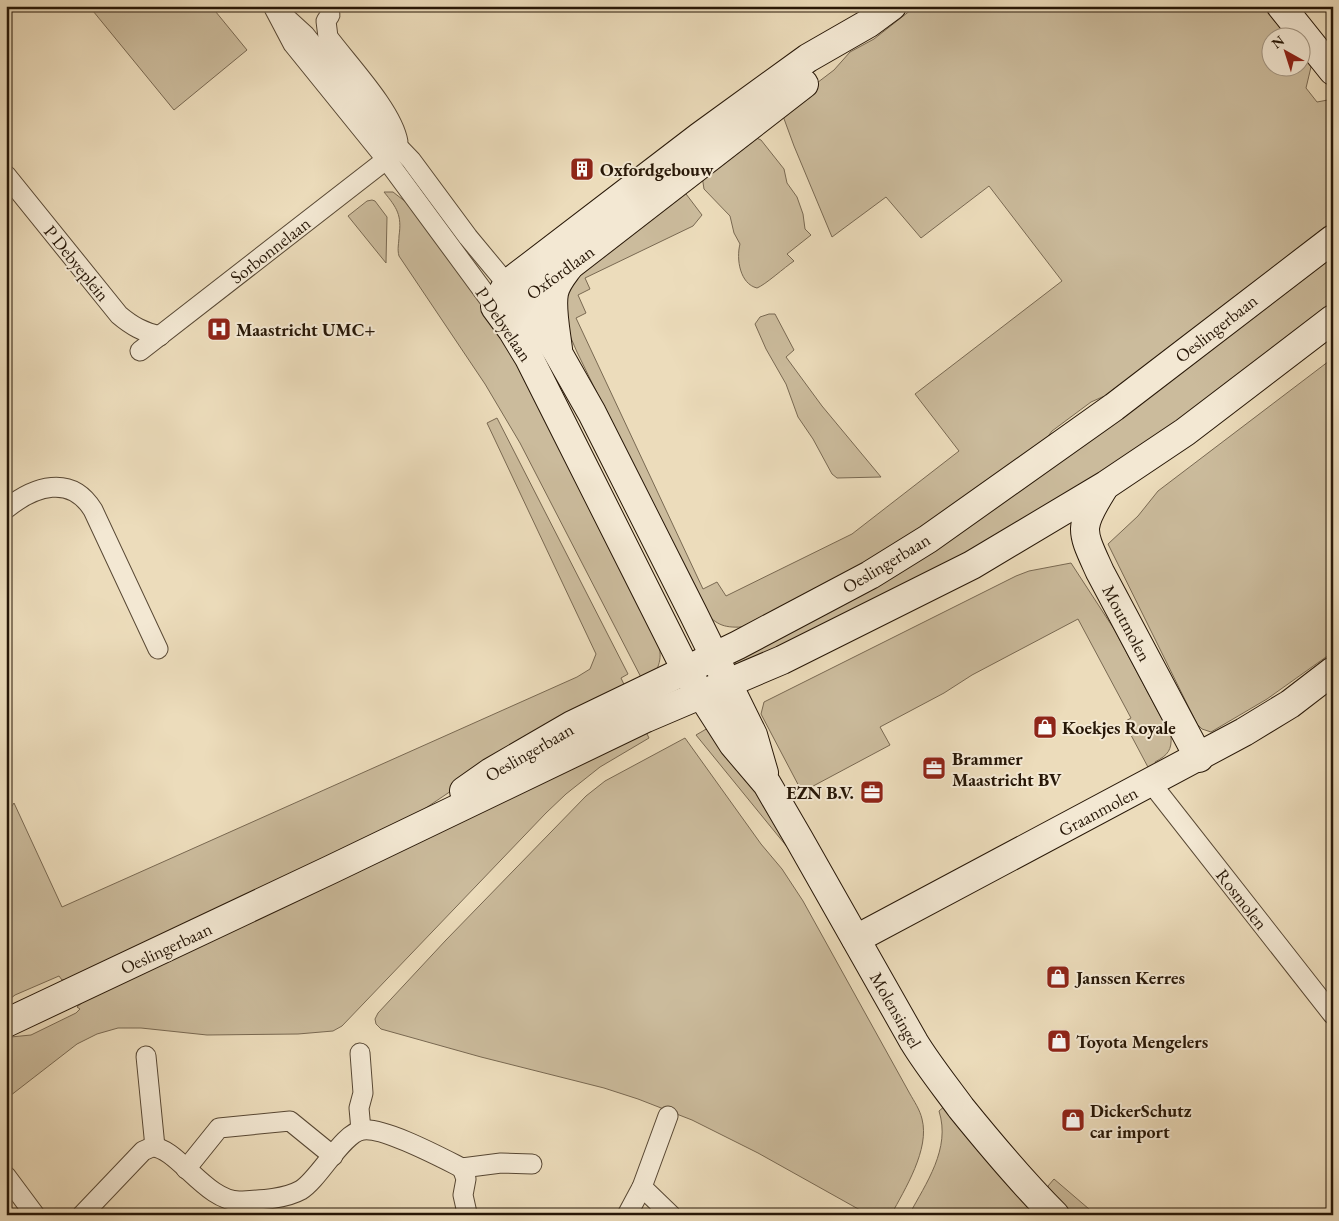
<svg xmlns="http://www.w3.org/2000/svg" width="1339" height="1221" font-family="'EB Garamond',serif">
  <style>
    .green { fill: #cbbb9c; stroke: #796952 }
    .lines { fill: none; stroke-linecap: round; stroke-linejoin: round }
    .street-casing { stroke: #584834; stroke-width: 21 }
    .secondary-casing { stroke: #271707; stroke-width: 30 }
    .street { stroke: #f3e8d3; stroke-width: 19 }
    .secondary { stroke: #f3e8d3; stroke-width: 28 }
    .rail-casing { stroke: #271707; stroke-width: 5.5 }
    .rail { stroke: #f3e8d3; stroke-width: 4; stroke-dasharray: 11; stroke-linecap: butt }
    .labels { text-anchor: middle; dominant-baseline: central; stroke-width: 4; stroke-linejoin: round; paint-order: stroke }
    .poi-label { font-size: 18px; font-weight: bold; fill: #271707; stroke: #f3e8d3; text-anchor: start }
    .street-label { font-size: 18px; fill: #271707; stroke: #f3e8d3 }
  </style>
  <rect width="100%" height="100%" fill="#ecdcbb"/>
  <filter id="stains"><feTurbulence type="fractalNoise" baseFrequency=".004" numOctaves="4"/><feColorMatrix values="0 0 0 0 .2 0 0 0 0 .09 0 0 0 0 .02 0 0 0 .5 -.17"/></filter>
  <radialGradient id="worn" r=".72"><stop offset=".6" stop-color="#630" stop-opacity="0"/><stop offset="1" stop-color="#630" stop-opacity=".3"/></radialGradient>
  <g class="green">
    <polygon points="99,6 211,6 247,50 174,110 93,11"/>
    <path d="M916,6h346l26,31 -16,1v30h30v-13l9,12 -5,21 11,14 16,-3v128l-206,159 -36,16 -39,29 -14,19 -82,55 -96,60 -118,62c-20,1 -26,-3 -39,-17l-126,-258 -13,-30 5,-45 111,-91 22,29 -9,11 -108,52 5,11 -12,6 8,18 -10,5 127,271 14,-7 9,14 126,-62 107,-83 -44,-57 147,-113 -73,-95 -68,52 -35,-41 -54,40 -38,-91 -11,-30 5,-11 46,-35 16,-18 24,-13z"/>
    <path d="M752,136l9,4 23,29 3,14 10,14 6,17 2,15 6,6 -24,19 7,7c-9,6 -29,24 -37,27 -17,-4 -21,-29 -17,-44l-6,-11 -4,-17 -26,-27 -2,-13z"/>
    <path d="M384,192h9l18,14 84,114 164,326c4,16 -3,28 -14,39l-125,-242 -35,-59 -86,-128c-2,-7 0,-13 0,-20 3,-21 -2,-28 -15,-44z"/>
    <polygon points="372,200 375,201 387,217 386,263 348,216 367,201"/>
    <polygon points="1333,251 1333,308 1072,498 739,669 735,662 857,597"/>
    <polygon points="769,314 775,314 794,350 786,357 822,406 881,477 837,478 832,474 813,439 798,417 786,384 766,349 755,324 760,317"/>
    <polygon points="1333,358 1333,652 1267,699 1211,732 1202,729 1197,724 1108,544 1138,516 1158,491"/>
    <polygon points="497,418 628,674 621,678 628,693 454,789 402,824 87,975 62,980 59,976 15,995 6,1002 6,815 14,803 62,907 577,677 590,669 596,654 487,423"/>
    <path d="M1071,563l43,66 57,107c1,14 -3,19 -16,26l2,3 -8,4 -25,-47 7,-4 -53,-99 -106,56 -28,18 -64,34 10,18 -88,47 -41,-78 3,-12 252,-126 13,-5z"/>
    <polygon points="708,728 737,761 788,848 696,735"/>
    <polygon points="646,732 649,738 600,767 566,794 546,813 342,1026 333,1031 298,1034 207,1035 141,1028 118,1028 97,1034 77,1044 6,1099 6,1039 11,1037 31,1035 76,1013 80,1009 77,1007 97,990"/>
    <path d="M685,738l76,106 21,25 21,32 107,193c4,7 10,16 12,25 8,30 -17,70 -31,96h-22l-111,-62 -66,-33 -54,-21 -34,-11 -123,-31 -100,-28 -5,-5 -1,-5 3,-6 68,-73 140,-144 19,-15z"/>
    <path d="M946,1105l94,110h-131c17,-32 42,-66 30,-104z"/>
    <polygon points="1054,1179 1096,1215 1070,1215 1049,1194 1048,1186"/>
  </g>
  <g class="lines">
    <g class="street-casing">
      <g id="street">
        <polyline points="273,6 293,44 386,159 495,307"/>
        <polyline points="282,14 305,35 365,110 386,134 411,160 468,237 507,284"/>
        <path d="M330,15l-4,6 2,16c20,27 65,74 70,105"/>
        <path d="M6,175l113,140c13,11 24,17 41,21"/>
        <polyline points="140,351 396,152"/>
        <path d="M6,509c28,-23 65,-35 87,1l65,139"/>
        <polyline points="1151,783 1333,1015"/>
        <polyline points="360,1053 363,1093 359,1108 361,1130"/>
        <polyline points="146,1056 155,1147"/>
        <polyline points="186,1169 219,1128 290,1121 333,1156"/>
        <polyline points="6,1176 35,1215"/>
        <polyline points="642,1187 671,1215"/>
        <path d="M82,1215l61,-64 9,-4c25,0 55,56 89,54 19,-1 44,-2 60,-11 19,-12 42,-58 62,-60 21,-3 79,28 99,38"/>
        <polyline points="465,1215 467,1213 463,1195 466,1179 462,1168 501,1163 532,1164"/>
        <polyline points="627,1215 642,1187 668,1116"/>
      </g>
    </g>
    <g class="secondary-casing">
      <g id="secondary">
        <polyline points="1281,6 1333,71"/>
        <polyline points="507,284 533,314 558,353 592,413 693,613 753,735 764,773"/>
        <polyline points="498,301 507,284 699,137 808,58 869,23 892,6"/>
        <polyline points="506,304 522,301 546,284 804,84"/>
        <path d="M495,307l17,23 17,28 158,314 46,72 34,40 32,55 115,203c14,23 31,44 47,66 30,37 60,73 94,107"/>
        <path d="M558,349c-2,-17 -7,-41 -4,-56 2,-10 8,-17 14,-25"/>
        <path d="M1103,489c-25,40 -22,41 -3,83l99,186"/>
        <polyline points="464,791 491,772 572,725 738,645 870,575 928,539 1114,407 1333,239"/>
        <polyline points="856,939 1244,732 1290,704 1333,671"/>
        <polyline points="6,1023 332,869 646,718 782,660 972,565 1106,485 1185,432 1333,319"/>
      </g>
    </g>
    <use href="#street" class="street"/>
    <use href="#secondary" class="secondary"/>
    <g class="rail-casing">
      <polyline id="rail" points="1330,6 1333,10"/>
    </g>
    <use href="#rail" class="rail"/>
  </g>
  <defs>
    <g id="building-square" transform="scale(1.25)"><rect x="-9" y="-9" width="18" height="18" rx="4" fill="#8f2418" stroke="#f3e8d3"/><path d="M-4-6H4V6H1V3H-1V6H-4ZM-2.5-4.3h1.7v1.8h-1.7ZM.8-4.3h1.7v1.8H.8ZM-2.5-1h1.7V.8h-1.7ZM.8-1h1.7V.8H.8Z" fill="#fff"/></g>
    <g id="hospital-square" transform="scale(1.25)"><rect x="-9" y="-9" width="18" height="18" rx="4" fill="#8f2418" stroke="#f3e8d3"/><path d="M-5-5h3v3.5h4V-5h3V5h-3V1.5h-4V5h-3Z" fill="#fff"/></g>
    <g id="shop-square" transform="scale(1.25)"><rect x="-9" y="-9" width="18" height="18" rx="4" fill="#8f2418" stroke="#f3e8d3"/><path d="M-5-2.5h2.3a2.7 3.5 0 0 1 5.4 0H5L5.5 6h-11ZM-1.5-2.5h3a1.5 2.3 0 0 0-3 0Z" fill="#fff"/></g>
    <g id="office-square" transform="scale(1.25)"><rect x="-9" y="-9" width="18" height="18" rx="4" fill="#8f2418" stroke="#f3e8d3"/><path d="M-6-3h4V-5.5h4V-3h4V5H-6ZM-1-4.5V-3h2v-1.5ZM-6 0V1H6V0Z" fill="#fff"/></g>
  </defs>
  <g fill-rule="evenodd">
    <use href="#building-square" x="582" y="169"/>
    <use href="#hospital-square" x="219" y="329"/>
    <use href="#shop-square" x="1045" y="727"/>
    <use href="#office-square" x="934" y="768"/>
    <use href="#office-square" x="872" y="792"/>
    <use href="#shop-square" x="1058" y="977"/>
    <use href="#shop-square" x="1059" y="1041"/>
    <use href="#shop-square" x="1073" y="1120"/>
  </g>
  <g class="labels">
    <g class="poi-label">
      <text x="600" y="169">Oxfordgebouw</text>
      <text x="236" y="329">Maastricht UMC+</text>
      <text x="1062" y="727">Koekjes Royale</text>
      <text x="952" y="758">Brammer<tspan x="952" dy="21">Maastricht BV</tspan></text>
      <text x="854" y="792" text-anchor="end">EZN B.V.</text>
      <text x="1076" y="977">Janssen Kerres</text>
      <text x="1076" y="1041">Toyota Mengelers</text>
      <text x="1090" y="1110">DickerSchutz<tspan x="1090" dy="21">car import</tspan></text>
    </g>
    <g class="street-label">
      <text transform="translate(270 250) rotate(-38)">Sorbonnelaan</text>
      <text transform="translate(77 263) rotate(51)">P Debyeplein</text>
      <text transform="translate(560 272) rotate(-36)">Oxfordlaan</text>
      <text transform="translate(504 324) rotate(56)">P Debyelaan</text>
      <text transform="translate(1216 328) rotate(-38)">Oeslingerbaan</text>
      <text transform="translate(886 563) rotate(-31)">Oeslingerbaan</text>
      <text transform="translate(1127 623) rotate(62)">Moutmolen</text>
      <text transform="translate(529 752) rotate(-30)">Oeslingerbaan</text>
      <text transform="translate(1098 811) rotate(-28)">Graanmolen</text>
      <text transform="translate(1242 899) rotate(52)">Rosmolen</text>
      <text transform="translate(166 948) rotate(-25)">Oeslingerbaan</text>
      <text transform="translate(896 1010) rotate(60)">Molensingel</text>
    </g>
  </g>
  <rect width="1339" height="1221" fill="none" stroke="#ecdcbb" stroke-width="25"/>
  <rect x="8" y="8" width="1324" height="1206" fill="none" stroke="#271707" stroke-width="2.5"/>
  <rect x="12" y="12" width="1314" height="1196" fill="none" stroke="#271707"/>
  <g transform="translate(1286 52) rotate(321)"><circle r="24" fill="#f3e8d3" stroke="#a19481"/>
  <path d="M0-4L9 19L0 12L-9 19Z" fill="#8f2418"/>
  <text y="-8" font-size="14" font-weight="bold" text-anchor="middle" fill="#271707">N</text>
  </g>
  <rect width="100%" height="100%" filter="url(#stains)"/>
  <rect width="100%" height="100%" fill="url(#worn)"/>
</svg>
